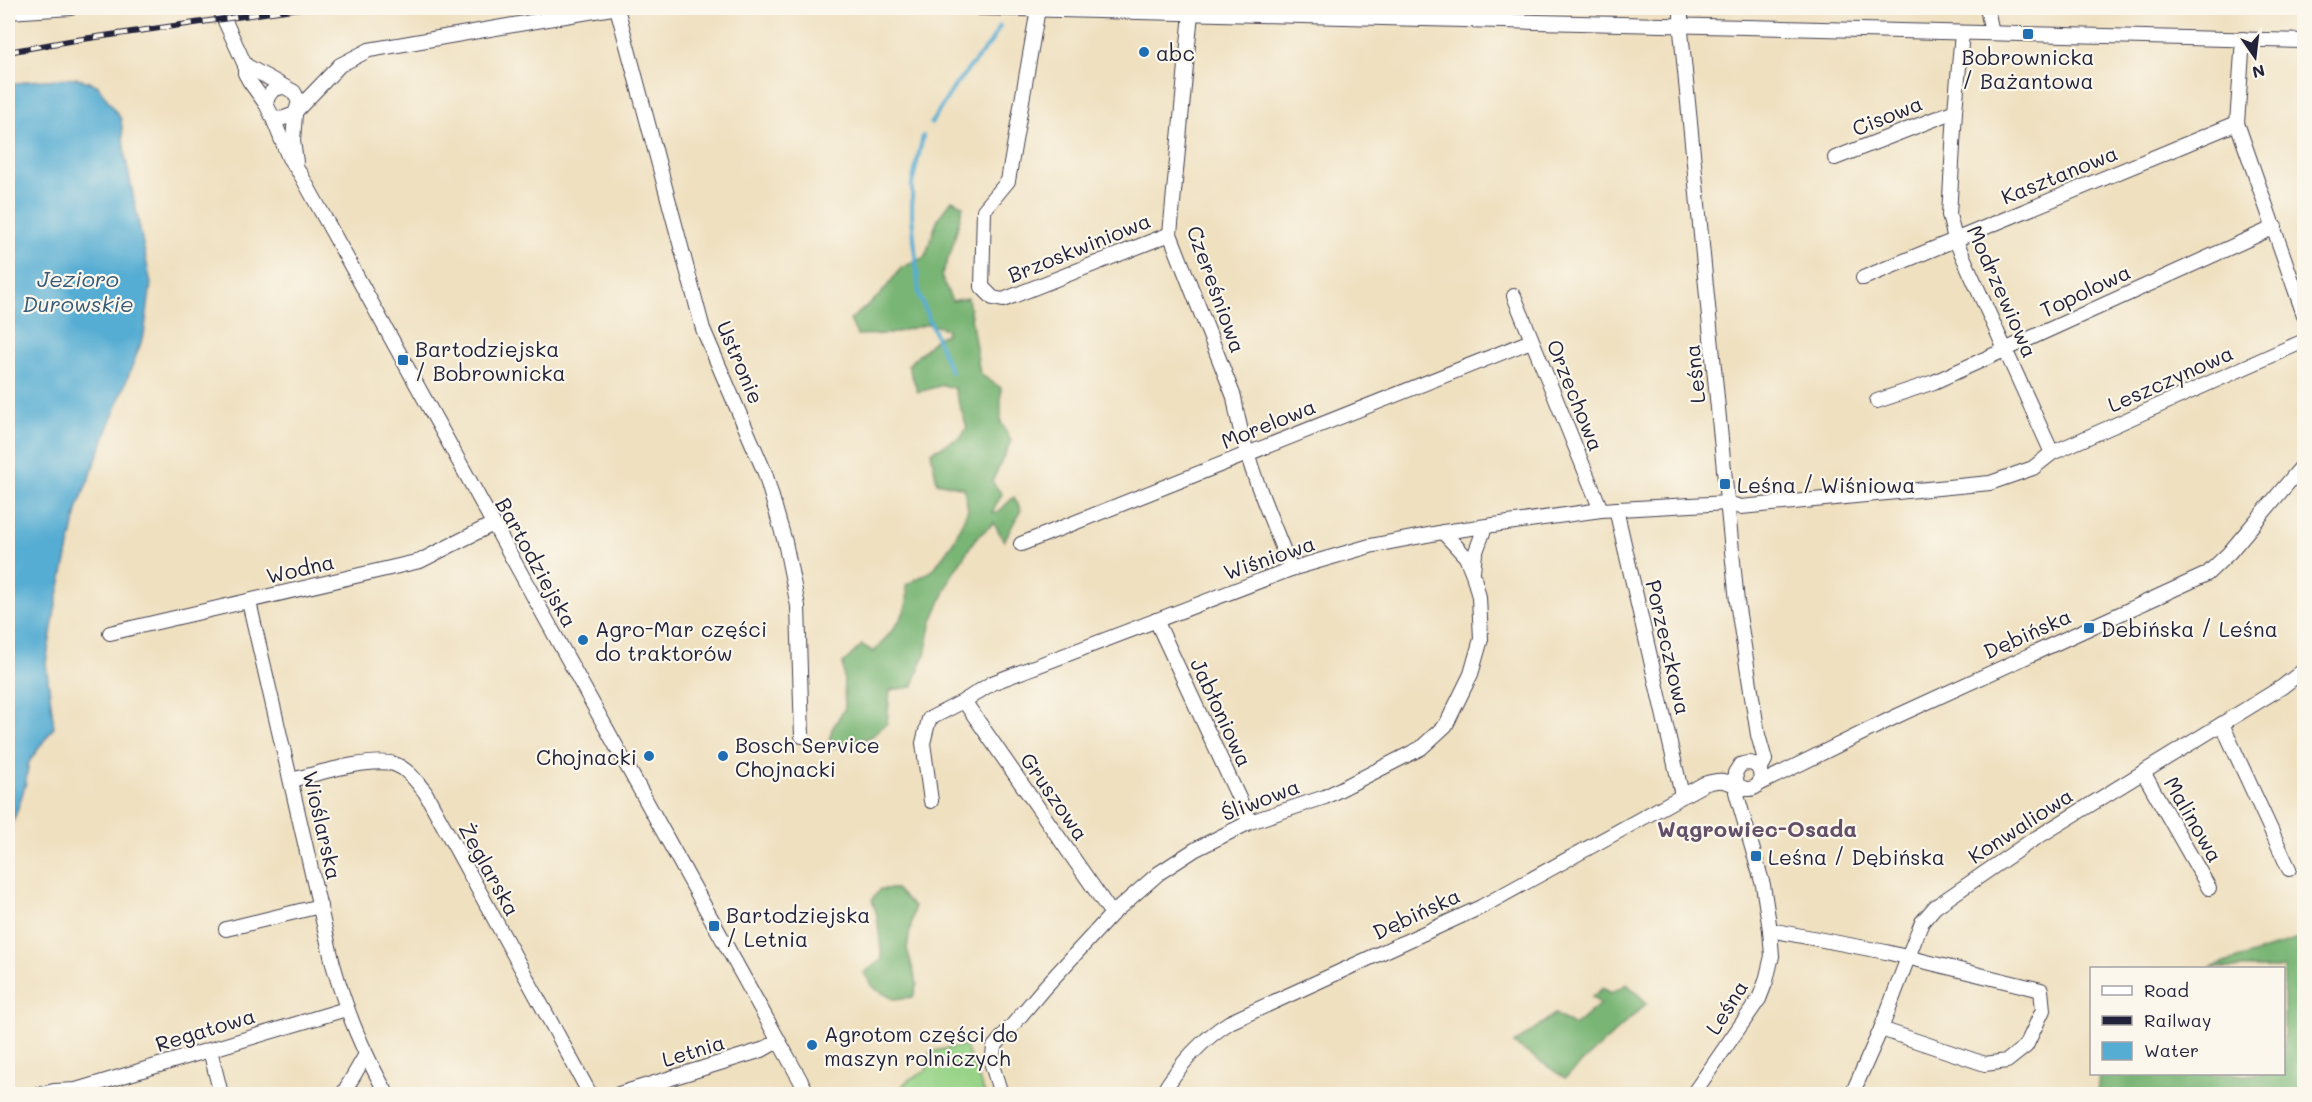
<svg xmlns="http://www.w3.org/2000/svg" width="2312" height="1102" font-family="Mali,sans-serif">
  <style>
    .green { fill: #97d387; stroke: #5c7a61; stroke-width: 1.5 }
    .forest { fill: #79b574; stroke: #4e6c58; stroke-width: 1.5 }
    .water { fill: #56add3; stroke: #3c6887; stroke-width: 1.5 }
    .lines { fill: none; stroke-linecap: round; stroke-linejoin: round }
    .stream { stroke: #56add3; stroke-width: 4 }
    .minor-casing { stroke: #413e4f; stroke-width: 16 }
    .minor { stroke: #fff; stroke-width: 14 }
    .rail-casing { stroke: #22223b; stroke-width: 6 }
    .rail { stroke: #fbf7ec; stroke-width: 4; stroke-dasharray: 11; stroke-linecap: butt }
    .poi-dot { fill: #1f6fb2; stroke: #fbf7ec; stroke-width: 2 }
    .labels { text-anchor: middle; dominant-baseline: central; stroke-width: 4.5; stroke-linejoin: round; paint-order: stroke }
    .poi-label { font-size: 21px; fill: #22223b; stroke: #fbf7ec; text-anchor: start }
    .street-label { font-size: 21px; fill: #22223b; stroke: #fbf7ec }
    .water-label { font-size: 22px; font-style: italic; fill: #375a78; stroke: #fbf7ec }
    .neighbourhood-label { font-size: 22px; font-weight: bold; fill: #635068; stroke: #fbf7ec }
  </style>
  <rect width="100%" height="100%" fill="#fbf7ec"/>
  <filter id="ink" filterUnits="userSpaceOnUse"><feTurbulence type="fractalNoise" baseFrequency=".0167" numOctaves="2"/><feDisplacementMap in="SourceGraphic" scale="12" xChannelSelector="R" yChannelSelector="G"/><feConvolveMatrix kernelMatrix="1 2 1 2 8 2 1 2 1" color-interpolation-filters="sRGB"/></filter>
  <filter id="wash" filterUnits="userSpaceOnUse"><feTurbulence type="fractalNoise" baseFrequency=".008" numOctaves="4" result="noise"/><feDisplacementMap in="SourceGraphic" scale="24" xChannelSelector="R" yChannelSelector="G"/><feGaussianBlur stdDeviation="1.35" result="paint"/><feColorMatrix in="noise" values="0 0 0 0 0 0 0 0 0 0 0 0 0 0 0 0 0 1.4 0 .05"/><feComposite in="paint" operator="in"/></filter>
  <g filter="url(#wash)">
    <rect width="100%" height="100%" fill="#efe0c0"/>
    <path class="green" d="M965,1045l20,49h-86c4,-16 17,-16 28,-25l3,-17z"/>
    <g class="forest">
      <path d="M952,200l11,6 -12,46 -10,24 11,25 16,-3 12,76 21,14v34l10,19 -19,41 10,12 -10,18h6l16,-15 7,13 -17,31 -10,-18 -19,16 -23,36 -20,46 -7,33 -13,33 -22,3 -3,33 -16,14 -44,13 5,-21 13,-21 -2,-45 19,-18 12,7c16,-20 40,-40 32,-67l27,-15 21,-29 14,-32 -4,-21 -27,-6 -6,-30 30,-15 6,-10 -13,-39 -11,-3 -25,7 -10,-27 29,-27 9,-4 1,-5 -19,-5 -39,10 -32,1 -7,-15 31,-26 20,-26 24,-11 13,-39z"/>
      <polygon points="880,889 896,889 914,907 907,949 917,984 913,997 893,999 874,988 864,973 882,959 877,915 872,900"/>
      <polygon points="2304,937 2304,1094 2097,1094 2099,1074 2284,1074 2284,968 2210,968"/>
      <polygon points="1627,984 1647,1003 1565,1078 1514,1044 1555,1014 1574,1026 1600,1004 1592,997 1603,988 1611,993"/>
    </g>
    <polygon class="water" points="77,78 97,85 121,119 125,155 151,284 144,335 78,507 56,604 46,663 54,727 29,762 25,786 16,814 8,831 8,86 28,81"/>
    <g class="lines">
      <g class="stream">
        <polyline points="931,123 956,84 991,42 1000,26"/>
        <polyline points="923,136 912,184 912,215 919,295 951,372"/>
      </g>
    </g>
  </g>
  <g filter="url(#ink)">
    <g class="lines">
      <g class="minor-casing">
        <g id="minor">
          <polyline points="219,8 245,65 245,73 250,82 266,104"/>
          <polyline points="617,8 703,329 765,473 785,542 798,606 802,736"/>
          <polyline points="980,8 2304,41"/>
          <polyline points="1681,8 1681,31 1737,602 1758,735 1765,760 1760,769"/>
          <polyline points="1987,8 1992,33"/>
          <polyline points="1038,9 1008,181 984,210 982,287 993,298 1003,300 1170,234"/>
          <polyline points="8,12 71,8"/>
          <path d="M1191,13l-21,221 64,163c9,60 35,116 57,172"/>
          <polyline points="1962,33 1955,111 1949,215 1955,239 2052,453"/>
          <polyline points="2243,39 2237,123 2304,315"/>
          <path d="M245,65l49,27 5,10 -4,12 -14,5 -9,-3 -6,-12c2,-11 7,-16 18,-17"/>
          <polyline points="297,110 340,65 369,50 612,8"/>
          <polyline points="295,114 293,141 296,162"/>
          <polyline points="272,116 289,158 301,175 808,1094"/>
          <polyline points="1835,158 1955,111"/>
          <polyline points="1863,278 2237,123"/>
          <polyline points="1514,296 1601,510"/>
          <polyline points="1877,401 1934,382 2275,227"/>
          <polyline points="1616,509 1682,795"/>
          <polyline points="1021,544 1531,341"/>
          <polyline points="1473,571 1475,554 1485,527"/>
          <path d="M249,602l84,362c14,49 29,86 54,130"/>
          <polyline points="1156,620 1250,822"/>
          <polyline points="110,633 420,561 493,524"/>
          <polyline points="964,701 1112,914"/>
          <polyline points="2222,724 2289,869"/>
          <polyline points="2143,772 2209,888"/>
          <path d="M291,780c25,-6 80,-23 103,-16 14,5 22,17 31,28l165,302"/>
          <polyline points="1759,784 1897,716 2207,574 2229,553 2304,464"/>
          <polyline points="931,801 923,743 929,719 964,701 992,683 1291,569 1370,546 1443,532 1601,510 1727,503 1741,507 1990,483 2033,468 2052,453 2304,341"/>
          <polyline points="226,929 320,906"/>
          <polyline points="1770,930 1886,952 2041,990 2043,1010 2026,1046 2007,1061 1985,1064 1881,1029"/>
          <polyline points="210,1050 221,1094"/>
          <polyline points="41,1094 54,1091 76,1090 346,1009"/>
          <polyline points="343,1094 365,1056"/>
          <polyline points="619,1094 762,1050 778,1041"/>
          <polyline points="1001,1094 992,1065 994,1047 1044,988 1112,914 1159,873 1196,849 1250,822 1325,797 1421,748 1446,725 1471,674 1481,639 1479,597 1473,574 1466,557 1443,532"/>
          <path d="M1162,1094c17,-29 39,-54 68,-72l251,-115 223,-123c6,-2 13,-4 19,-3 14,2 25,15 36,3 5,-15 -4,-25 -19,-19l-5,8 2,11 -1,8 27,93 7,45 2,26 -6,25 -7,18 -66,95"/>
          <polyline points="1852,1094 1881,1029 1915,939 1922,922 1935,907 2028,843 2282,687 2304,670"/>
        </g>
      </g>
      <use href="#minor" class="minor"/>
      <g class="rail-casing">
        <polyline id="rail" points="8,52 69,41 300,8"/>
      </g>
      <use href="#rail" class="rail"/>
    </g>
  </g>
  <g class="poi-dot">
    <rect x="2022" y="28" width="12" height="12" rx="3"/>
    <circle cx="1144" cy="52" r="6"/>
    <rect x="397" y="354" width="12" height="12" rx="3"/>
    <rect x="1719" y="478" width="12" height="12" rx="3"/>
    <rect x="2083" y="622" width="12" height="12" rx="3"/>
    <circle cx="583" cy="640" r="6"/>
    <circle cx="649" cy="756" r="6"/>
    <circle cx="723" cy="756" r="6"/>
    <rect x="1750" y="850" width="12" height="12" rx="3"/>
    <rect x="708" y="920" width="12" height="12" rx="3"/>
    <circle cx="812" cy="1045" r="6"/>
  </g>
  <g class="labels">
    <g class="poi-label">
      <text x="1156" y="52">abc</text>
      <text x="2028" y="56" text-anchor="middle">Bobrownicka<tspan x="2028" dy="24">/ Bażantowa</tspan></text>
      <text x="415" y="348">Bartodziejska<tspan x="415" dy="24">/ Bobrownicka</tspan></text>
      <text x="1737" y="484">Leśna / Wiśniowa</text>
      <text x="595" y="628">Agro-Mar części<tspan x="595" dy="24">do traktorów</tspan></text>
      <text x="2101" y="628">Debińska / Leśna</text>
      <text x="735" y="744">Bosch Service<tspan x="735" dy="24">Chojnacki</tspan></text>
      <text x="637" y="756" text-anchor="end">Chojnacki</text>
      <text x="1768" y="856">Leśna / Dębińska</text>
      <text x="726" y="914">Bartodziejska<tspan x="726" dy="24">/ Letnia</tspan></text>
      <text x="824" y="1033">Agrotom części do<tspan x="824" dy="24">maszyn rolniczych</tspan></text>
    </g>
    <g class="street-label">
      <text transform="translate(1887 115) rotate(-22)">Cisowa</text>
      <text transform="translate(2059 174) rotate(-22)">Kasztanowa</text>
      <text transform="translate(1079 247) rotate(-22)">Brzoskwiniowa</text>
      <text transform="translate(1217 289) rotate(70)">Czereśniowa</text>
      <text transform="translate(2085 290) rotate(-25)">Topolowa</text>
      <text transform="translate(2003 291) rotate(66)">Modrzewiowa</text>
      <text transform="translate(741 362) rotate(67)">Ustronie</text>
      <text transform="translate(1694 374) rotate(-96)">Leśna</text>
      <text transform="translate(2170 378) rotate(-24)">Leszczynowa</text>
      <text transform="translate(1576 395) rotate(68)">Orzechowa</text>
      <text transform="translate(1268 423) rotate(-22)">Morelowa</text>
      <text transform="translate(1269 557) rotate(-19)">Wiśniowa</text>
      <text transform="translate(537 562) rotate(61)">Bartodziejska</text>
      <text transform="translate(300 568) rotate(-13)">Wodna</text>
      <text transform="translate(2027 633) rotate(-24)">Dębińska</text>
      <text transform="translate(1669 647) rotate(77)">Porzeczkowa</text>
      <text transform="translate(1222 712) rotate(65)">Jabłoniowa</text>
      <text transform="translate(1055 796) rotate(55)">Gruszowa</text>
      <text transform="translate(1260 799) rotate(-21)">Śliwowa</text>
      <text transform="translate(2194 819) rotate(60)">Malinowa</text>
      <text transform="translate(323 825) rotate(77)">Wioślarska</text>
      <text transform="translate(2020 825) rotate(-33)">Konwaliowa</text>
      <text transform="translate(490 869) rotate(61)">Żeglarska</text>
      <text transform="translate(1416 913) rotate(-25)">Dębińska</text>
      <text transform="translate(1726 1007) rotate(-58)">Leśna</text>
      <text transform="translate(205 1029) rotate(-17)">Regatowa</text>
      <text transform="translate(693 1050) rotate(-17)">Letnia</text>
    </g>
    <g class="water-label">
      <text x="78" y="278">Jezioro<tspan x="78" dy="25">Durowskie</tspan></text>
    </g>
    <g class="neighbourhood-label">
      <text x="1757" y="828">Wągrowiec-Osada</text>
    </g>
  </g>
  <rect width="2312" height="1102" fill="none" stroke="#fbf7ec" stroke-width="30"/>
  <rect x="2090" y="967" width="195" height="108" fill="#fbf7ec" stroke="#a4a2a5" stroke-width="1.5"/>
  <rect x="2102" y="986" width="30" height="9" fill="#ffffff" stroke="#a4a2a5" stroke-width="1.5"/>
  <text x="2144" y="997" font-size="18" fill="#22223b">Road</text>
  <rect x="2102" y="1016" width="30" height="9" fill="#22223b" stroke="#a4a2a5" stroke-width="1.5"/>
  <text x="2144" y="1027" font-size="18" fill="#22223b">Railway</text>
  <rect x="2102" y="1042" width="30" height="18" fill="#56add3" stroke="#a4a2a5" stroke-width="1.5"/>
  <text x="2144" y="1057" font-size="18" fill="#22223b">Water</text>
  <g transform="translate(2255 57) rotate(166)" stroke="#fbf7ec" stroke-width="4.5" paint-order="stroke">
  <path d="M0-4.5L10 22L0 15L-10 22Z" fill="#22223b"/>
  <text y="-9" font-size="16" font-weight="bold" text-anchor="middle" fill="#22223b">N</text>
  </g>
</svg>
